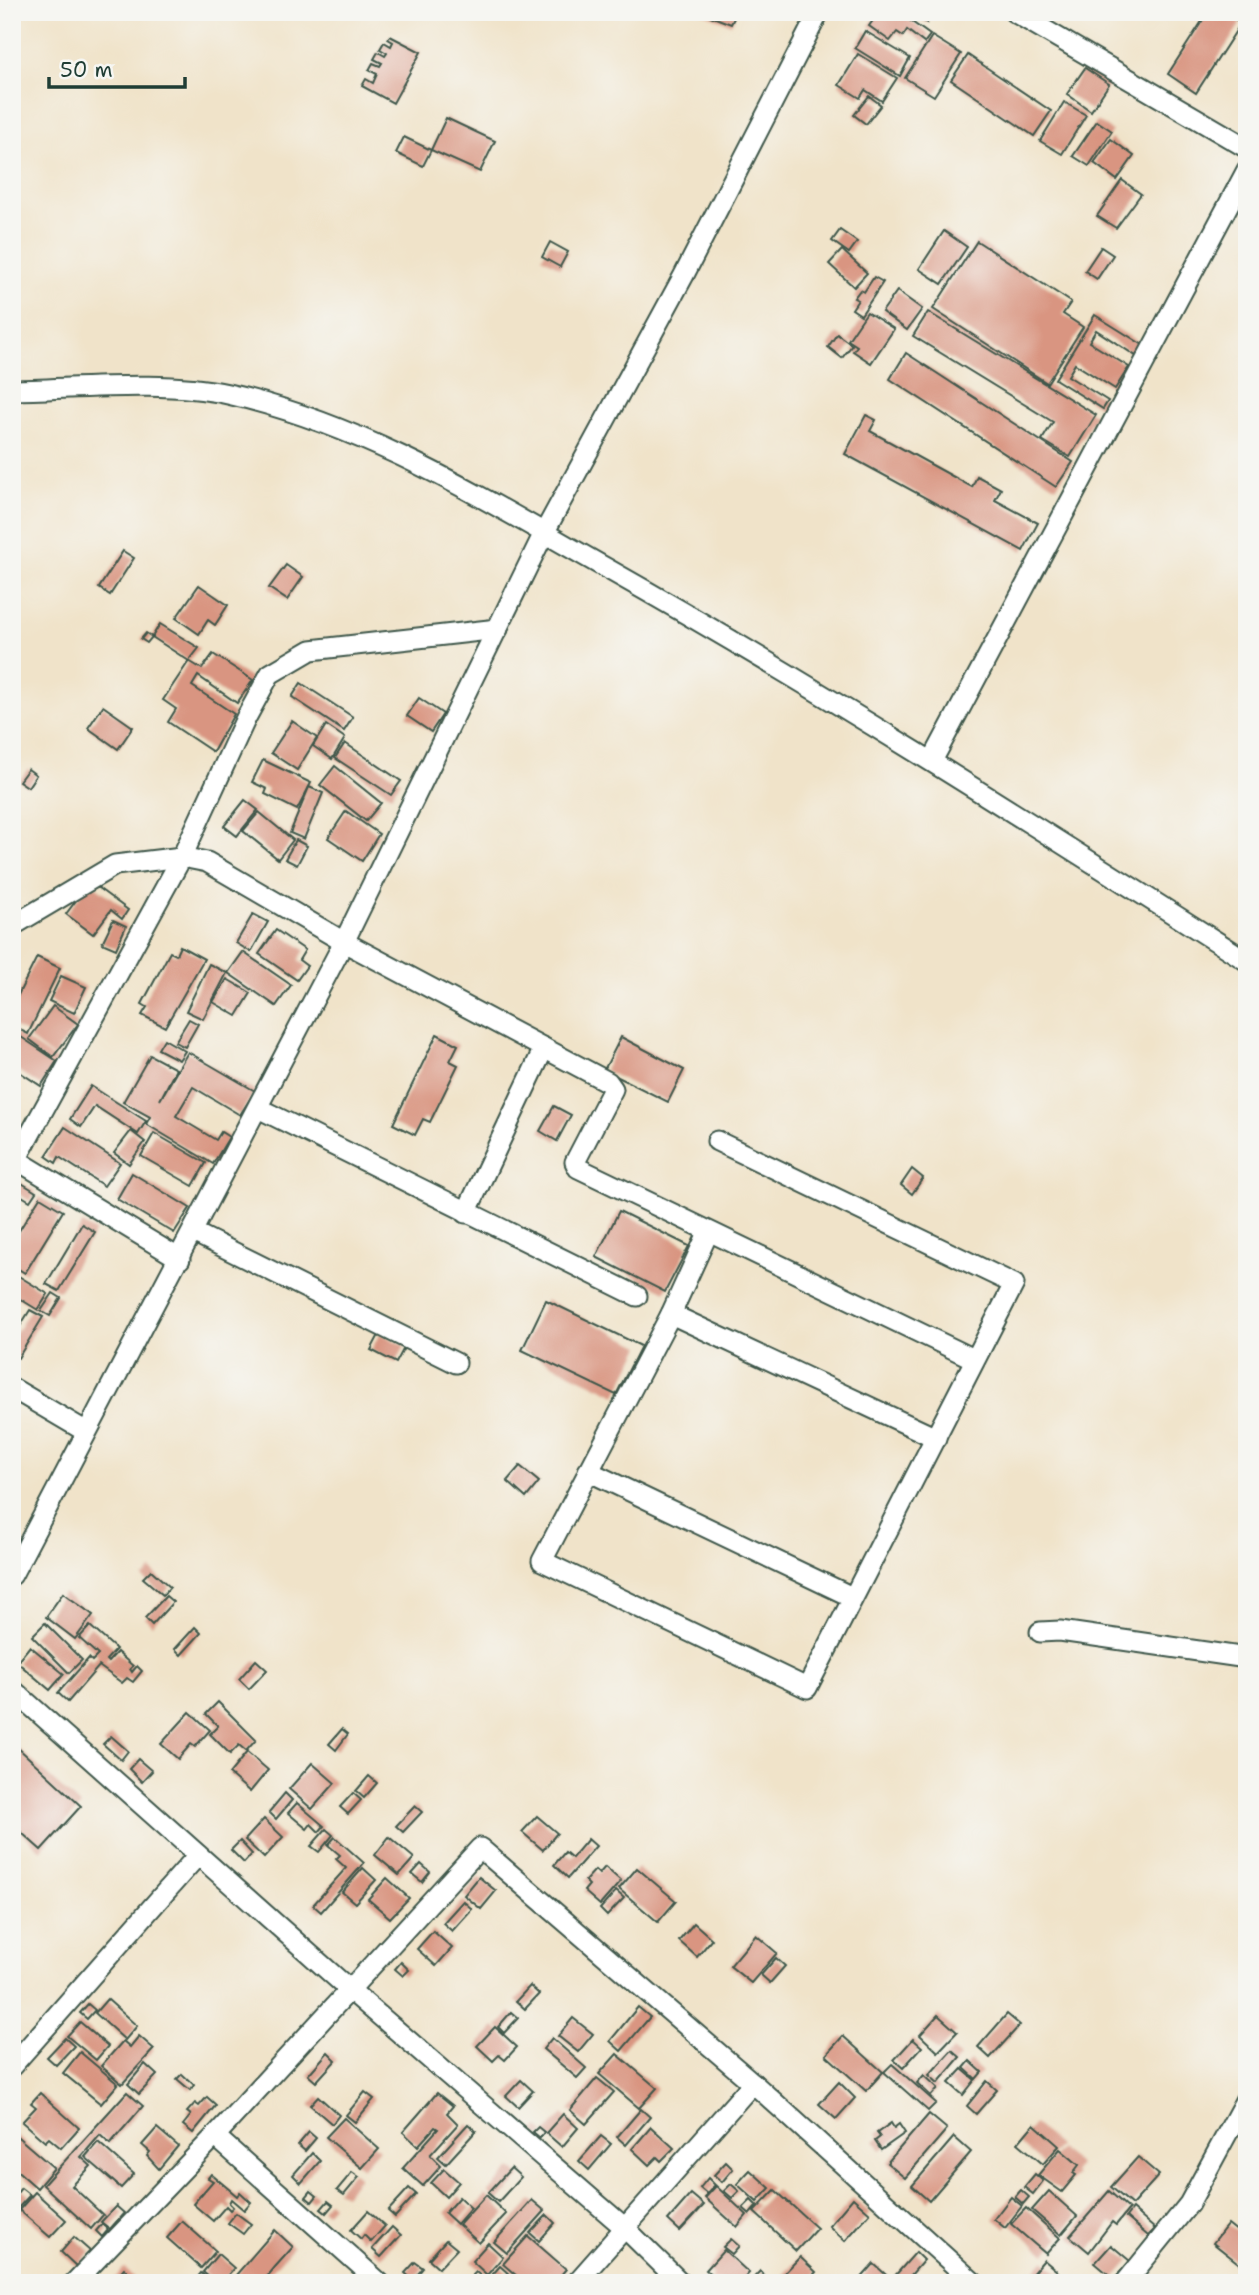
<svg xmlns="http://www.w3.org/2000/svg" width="1259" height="2295" font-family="'Shantell Sans',sans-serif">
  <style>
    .building { fill: #d99581 }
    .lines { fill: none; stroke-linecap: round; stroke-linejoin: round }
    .street-casing { stroke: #3e564a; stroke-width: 23 }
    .street { stroke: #fff; stroke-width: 19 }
  </style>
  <rect width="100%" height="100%" fill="#f6f6f2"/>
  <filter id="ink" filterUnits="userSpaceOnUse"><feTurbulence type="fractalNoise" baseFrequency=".0143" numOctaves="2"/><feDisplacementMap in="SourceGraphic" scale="14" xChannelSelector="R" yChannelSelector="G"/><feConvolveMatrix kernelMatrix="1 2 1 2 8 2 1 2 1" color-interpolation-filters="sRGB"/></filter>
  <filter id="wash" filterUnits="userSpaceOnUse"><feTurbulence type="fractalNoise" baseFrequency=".00686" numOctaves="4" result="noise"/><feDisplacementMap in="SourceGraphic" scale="28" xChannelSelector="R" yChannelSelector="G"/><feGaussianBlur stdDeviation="1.57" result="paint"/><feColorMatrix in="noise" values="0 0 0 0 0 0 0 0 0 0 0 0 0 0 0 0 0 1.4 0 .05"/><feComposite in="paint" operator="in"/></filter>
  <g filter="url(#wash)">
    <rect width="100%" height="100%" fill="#f0e3c9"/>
    <g id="blocks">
      <g class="building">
        <polygon points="700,12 737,12 731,24"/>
        <polygon points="879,12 898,12 930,35 924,43 907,30 903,36 897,32 890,41 869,26"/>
        <polygon points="910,12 933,12 927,23"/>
        <polygon points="1208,12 1223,12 1241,23 1196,93 1168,74"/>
        <polygon points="865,31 910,58 900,76 855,48"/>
        <polygon points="390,36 421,52 393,103 362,86 366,79 373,83 377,74 369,70 373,63 380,66 382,63 374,59 378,52 385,56 387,53 380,49 384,42 391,46 393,42 388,39"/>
        <polygon points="932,36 961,54 934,96 905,78"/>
        <polygon points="858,54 897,78 882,101 865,90 860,98 839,85"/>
        <polygon points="968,55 1051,111 1034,136 951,80"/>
        <polygon points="1085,68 1109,84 1091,111 1067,94"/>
        <polygon points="869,96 881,105 866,124 854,115"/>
        <polygon points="1064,102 1086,115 1062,154 1040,141"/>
        <polygon points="446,118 495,141 480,172 431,150"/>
        <polygon points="1097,121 1112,131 1089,166 1073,156"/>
        <polygon points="404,137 431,150 423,166 396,153"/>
        <polygon points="1111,139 1134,156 1117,180 1094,163"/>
        <polygon points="1122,180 1141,194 1116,228 1097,216"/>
        <polygon points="840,230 857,242 849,253 832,241"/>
        <polygon points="944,231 967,247 942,284 919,269"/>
        <polygon points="977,241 1071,302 1063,314 1083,327 1047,383 933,309"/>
        <polygon points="550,242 568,252 560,267 542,257"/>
        <polygon points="1101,247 1113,255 1097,279 1085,271"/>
        <polygon points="842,250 867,273 854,287 829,264"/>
        <polygon points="874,277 883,282 861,315 852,309 858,300 854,298 860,290 864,292"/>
        <polygon points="897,291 922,309 907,330 882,312"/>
        <polygon points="867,312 894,329 871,363 853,351 857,346 848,340"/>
        <polygon points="928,312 1096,415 1070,457 1042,440 1053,422 913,336"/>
        <polygon points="1095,315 1143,345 1136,356 1096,330 1089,342 1129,367 1115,389 1075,364 1068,376 1108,401 1103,409 1055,379"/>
        <polygon points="837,334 852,345 842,358 828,347"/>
        <polygon points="906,353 1073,462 1056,487 890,379"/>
        <polygon points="866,415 876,420 870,431 972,487 977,476 1001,489 995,500 1038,523 1023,551 845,454"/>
        <polygon points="123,551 134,558 110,595 99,588"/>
        <polygon points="286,565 303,577 287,600 269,588"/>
        <polygon points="199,585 228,605 215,625 208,620 199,634 176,618"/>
        <polygon points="160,624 199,648 189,661 152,637"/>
        <polygon points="146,633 152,637 147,643 141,639"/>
        <polygon points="213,654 253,680 237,703 198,676 192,686 234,714 213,752 168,722 176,709 163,700 189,661 202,669"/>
        <polygon points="301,683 353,717 344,731 292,697"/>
        <polygon points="419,698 443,714 431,732 407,716"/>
        <polygon points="103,706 133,727 118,749 88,728"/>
        <polygon points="292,721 317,738 297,770 271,753"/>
        <polygon points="326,725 345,738 332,759 313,746"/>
        <polygon points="345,743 401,781 391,795 335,758"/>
        <polygon points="263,760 311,783 297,810 265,794 267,789 252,782"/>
        <polygon points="335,766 381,803 366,821 320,785"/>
        <polygon points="28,769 36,775 28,787 19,781"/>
        <polygon points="309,787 323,793 304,839 290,833"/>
        <polygon points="245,800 258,810 237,836 224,826"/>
        <polygon points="346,811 379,834 362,861 328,838"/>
        <polygon points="259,812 293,840 278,859 243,831"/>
        <polygon points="296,840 307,846 297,865 285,859"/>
        <polygon points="90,882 128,910 122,919 111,910 93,934 66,914"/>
        <polygon points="253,914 268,922 251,952 236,943"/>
        <polygon points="113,920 126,926 116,949 102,943"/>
        <polygon points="276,930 305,950 299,960 307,966 297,980 259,954"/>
        <polygon points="180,946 204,959 165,1027 142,1015 147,1007 142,1004 170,952 176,955"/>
        <polygon points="243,952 291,985 276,1006 228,973"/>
        <polygon points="37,957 60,968 28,1034 12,1026 12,1007"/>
        <polygon points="209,964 227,973 203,1019 186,1011"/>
        <polygon points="61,976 86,987 74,1013 49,1001"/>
        <polygon points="227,979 251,993 237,1016 213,1002"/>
        <polygon points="53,1006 78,1024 53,1057 29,1039"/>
        <polygon points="189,1019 198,1024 185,1047 175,1042"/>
        <polygon points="12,1031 57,1061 41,1086 12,1067"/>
        <polygon points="437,1034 458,1045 450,1061 458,1065 430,1122 423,1119 415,1135 393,1124"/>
        <polygon points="621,1037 684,1070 668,1102 604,1070"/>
        <polygon points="164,1039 185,1051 179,1060 158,1049"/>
        <polygon points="188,1052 255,1091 240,1115 193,1087 176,1116 216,1140 221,1132 229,1137 213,1164 146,1124 150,1117 123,1102 150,1055 176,1069 160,1100"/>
        <polygon points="91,1086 146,1121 138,1134 95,1106 81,1127 70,1119"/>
        <polygon points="554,1106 571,1115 557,1141 540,1131"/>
        <polygon points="65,1127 120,1163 104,1186 59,1157 56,1163 46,1156"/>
        <polygon points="131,1131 145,1142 129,1164 114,1153"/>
        <polygon points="154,1133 206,1163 193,1186 141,1156"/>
        <polygon points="912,1169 923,1178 912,1194 901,1185"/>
        <polygon points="132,1173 190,1208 174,1233 117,1199"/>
        <polygon points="12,1177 36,1192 30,1201 12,1190"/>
        <polygon points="40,1197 63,1211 25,1273 12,1265 12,1242"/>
        <polygon points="619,1211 689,1246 665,1292 596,1257"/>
        <polygon points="82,1224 95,1232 59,1291 46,1284"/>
        <polygon points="12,1272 48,1294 38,1310 12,1294"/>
        <polygon points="53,1293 61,1298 50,1316 41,1311"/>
        <polygon points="546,1300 641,1346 616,1395 522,1350"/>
        <polygon points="30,1310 43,1317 18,1358 12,1355 12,1339"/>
        <polygon points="380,1333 405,1346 396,1363 371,1350"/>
        <polygon points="520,1466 539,1482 526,1498 507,1481"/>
        <polygon points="151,1570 170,1587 163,1595 143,1578"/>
        <polygon points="63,1593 93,1615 75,1639 46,1617"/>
        <polygon points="166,1596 173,1602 152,1625 145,1618"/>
        <polygon points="45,1623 82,1660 69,1673 32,1636"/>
        <polygon points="90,1626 116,1649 106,1660 108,1662 117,1652 133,1666 130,1669 132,1672 137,1666 142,1671 133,1682 127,1678 122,1683 99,1666 68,1702 58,1693 89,1658 92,1661 98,1655 79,1638"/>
        <polygon points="195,1627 201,1633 181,1655 175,1649"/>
        <polygon points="30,1646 64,1674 50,1690 17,1662"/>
        <polygon points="256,1660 267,1670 249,1689 239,1679"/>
        <polygon points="218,1702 256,1740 246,1751 239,1745 230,1754 210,1734 218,1726 206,1714"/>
        <polygon points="190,1712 210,1730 195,1747 191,1744 178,1759 161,1744"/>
        <polygon points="342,1729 348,1734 336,1750 329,1744"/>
        <polygon points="111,1736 128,1751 121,1760 103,1744"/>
        <polygon points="16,1746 81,1806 41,1850 12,1824 12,1751"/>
        <polygon points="247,1752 268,1770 250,1792 229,1774"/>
        <polygon points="138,1759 152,1771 142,1782 129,1769"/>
        <polygon points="312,1763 335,1783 312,1809 289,1789"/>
        <polygon points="369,1776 377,1783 364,1798 356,1791"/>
        <polygon points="285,1793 292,1800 276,1819 269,1812"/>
        <polygon points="353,1793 361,1800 348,1814 340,1807"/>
        <polygon points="297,1803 324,1826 319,1832 311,1824 307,1829 288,1813"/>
        <polygon points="415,1806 422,1812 403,1832 396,1826"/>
        <polygon points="537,1816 557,1833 543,1850 522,1832"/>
        <polygon points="264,1819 283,1837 264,1858 245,1840"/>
        <polygon points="326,1829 333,1835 319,1852 311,1846"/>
        <polygon points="335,1837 364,1863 321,1912 313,1905 346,1868 336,1859 340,1855 328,1845"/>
        <polygon points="389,1837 414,1858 399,1875 375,1855"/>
        <polygon points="588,1839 596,1846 568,1878 554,1865 565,1852 572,1858"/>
        <polygon points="240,1841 252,1854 244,1863 231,1850"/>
        <polygon points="421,1864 430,1872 422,1882 412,1874"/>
        <polygon points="605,1867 621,1881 600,1905 584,1891 589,1885 585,1881 595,1870 599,1874"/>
        <polygon points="363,1868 376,1880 355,1903 342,1892"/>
        <polygon points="637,1868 676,1901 658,1922 619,1889"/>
        <polygon points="479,1877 496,1891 481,1909 464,1895"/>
        <polygon points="387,1878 409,1898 390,1918 368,1899"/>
        <polygon points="616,1891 624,1898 607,1916 600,1909"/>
        <polygon points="463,1901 472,1909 452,1931 443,1923"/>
        <polygon points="694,1923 712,1939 697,1957 679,1941"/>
        <polygon points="433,1931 452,1948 436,1966 417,1949"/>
        <polygon points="756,1935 777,1953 751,1983 730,1966"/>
        <polygon points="776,1958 785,1966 770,1983 761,1975"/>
        <polygon points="401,1962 409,1970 403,1976 395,1969"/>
        <polygon points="530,1986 539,1994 525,2009 516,2001"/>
        <polygon points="107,1999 137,2026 125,2040 95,2013"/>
        <polygon points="88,2004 95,2010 87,2019 80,2013"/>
        <polygon points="638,2007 650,2017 621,2051 610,2041"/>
        <polygon points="511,2012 518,2018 504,2033 498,2027"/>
        <polygon points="1007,2014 1020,2025 990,2058 978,2047"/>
        <polygon points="938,2015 957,2032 938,2052 920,2035"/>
        <polygon points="573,2018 593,2034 578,2052 558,2036"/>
        <polygon points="80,2022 108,2046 96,2060 67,2036"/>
        <polygon points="495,2027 517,2047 505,2060 499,2055 493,2061 477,2046"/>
        <polygon points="139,2036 154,2049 122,2084 101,2066 123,2041 130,2047"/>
        <polygon points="843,2036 883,2072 866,2091 826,2055"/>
        <polygon points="65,2038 74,2046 56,2065 47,2057"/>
        <polygon points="552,2038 586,2068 577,2078 543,2049"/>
        <polygon points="913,2039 922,2047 903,2068 894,2060"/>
        <polygon points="952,2050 960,2057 938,2083 929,2075"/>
        <polygon points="80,2052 118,2084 101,2104 63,2073"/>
        <polygon points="328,2052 336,2060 316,2082 308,2075"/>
        <polygon points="617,2054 657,2088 639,2108 599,2074"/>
        <polygon points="970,2061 982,2072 976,2079 964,2068"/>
        <polygon points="145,2064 157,2075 139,2094 128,2084"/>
        <polygon points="892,2064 936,2103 928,2111 884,2072"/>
        <polygon points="962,2069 975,2080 963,2095 949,2083"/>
        <polygon points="182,2074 194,2085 190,2090 177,2079"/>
        <polygon points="924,2075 938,2088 931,2096 917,2083"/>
        <polygon points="597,2078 614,2092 586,2124 570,2110"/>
        <polygon points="521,2080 533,2091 518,2107 506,2096"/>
        <polygon points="987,2081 997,2090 976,2114 967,2106"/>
        <polygon points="839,2082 855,2098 836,2119 819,2104"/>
        <polygon points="127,2092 143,2106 110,2144 100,2135 81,2157 91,2166 72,2186 103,2215 91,2229 43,2185"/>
        <polygon points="365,2092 374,2099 355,2122 346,2115"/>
        <polygon points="40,2093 79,2128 61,2148 49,2138 45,2142 22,2122 36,2107 31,2103"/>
        <polygon points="437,2093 453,2106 447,2113 458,2124 430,2155 441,2166 423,2186 403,2168 438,2129 435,2127 418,2146 403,2132"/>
        <polygon points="318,2096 339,2115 332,2124 310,2105"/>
        <polygon points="207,2097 216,2105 193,2133 183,2125 191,2115 187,2112 195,2103 199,2106"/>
        <polygon points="641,2109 650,2117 626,2145 617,2137"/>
        <polygon points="563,2114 578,2128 562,2147 546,2133"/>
        <polygon points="929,2114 947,2129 905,2178 887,2163"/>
        <polygon points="344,2118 379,2149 362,2168 326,2137"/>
        <polygon points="891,2123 894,2128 899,2124 905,2133 881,2150 875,2141 880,2137 877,2133"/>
        <polygon points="468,2124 476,2131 446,2164 438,2157"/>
        <polygon points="1034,2124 1059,2146 1043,2164 1018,2143"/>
        <polygon points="538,2127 544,2132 540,2138 533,2132"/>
        <polygon points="651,2127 674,2148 661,2161 657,2157 649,2165 632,2149"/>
        <polygon points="157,2128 178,2146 159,2169 147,2156 150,2152 142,2145"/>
        <polygon points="12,2132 54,2168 37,2188 12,2166"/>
        <polygon points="309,2132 316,2138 305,2151 298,2145"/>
        <polygon points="601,2136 611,2144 589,2170 579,2161"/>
        <polygon points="954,2137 971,2152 929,2201 912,2186"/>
        <polygon points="98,2142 134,2174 121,2188 85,2157"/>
        <polygon points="1060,2149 1079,2165 1073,2173 1076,2175 1062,2192 1038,2175"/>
        <polygon points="312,2153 320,2161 301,2183 293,2175"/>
        <polygon points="1138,2157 1159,2175 1132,2205 1111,2187"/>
        <polygon points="726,2162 733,2169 722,2182 714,2175"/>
        <polygon points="511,2168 521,2177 498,2202 488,2193"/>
        <polygon points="444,2169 459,2182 446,2197 431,2183"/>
        <polygon points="750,2170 770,2188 757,2202 737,2184"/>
        <polygon points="352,2172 359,2177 344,2195 337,2190"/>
        <polygon points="211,2174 237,2196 240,2192 251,2202 244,2210 231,2199 229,2203 233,2207 230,2210 226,2206 213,2221 193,2204 213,2181 208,2178"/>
        <polygon points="1035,2174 1043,2181 1033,2194 1024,2187"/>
        <polygon points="708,2178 715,2185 707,2194 700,2188"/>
        <polygon points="731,2184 739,2191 732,2198 724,2191"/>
        <polygon points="716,2186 747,2215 737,2227 705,2198"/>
        <polygon points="21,2188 30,2195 16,2210 12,2206 12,2199"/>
        <polygon points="409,2188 416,2194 395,2217 388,2211"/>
        <polygon points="775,2190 817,2228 796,2251 754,2212"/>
        <polygon points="1021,2190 1029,2197 1023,2204 1015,2197"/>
        <polygon points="311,2191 317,2196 312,2202 306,2197"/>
        <polygon points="1049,2191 1077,2216 1061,2235 1032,2210"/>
        <polygon points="1109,2191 1129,2209 1116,2225 1112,2222 1089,2252 1070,2236"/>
        <polygon points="35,2192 66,2220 50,2237 19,2210"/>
        <polygon points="691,2194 704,2205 680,2231 668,2220"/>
        <polygon points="486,2195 506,2214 479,2243 459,2225"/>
        <polygon points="459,2197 471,2208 457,2224 445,2213"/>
        <polygon points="1011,2197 1022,2206 1005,2228 994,2219"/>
        <polygon points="853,2198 870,2213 845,2241 829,2226"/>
        <polygon points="532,2200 545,2211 507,2253 494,2242"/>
        <polygon points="751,2200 757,2206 750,2214 743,2208"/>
        <polygon points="328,2201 333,2205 326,2213 321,2209"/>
        <polygon points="116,2206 124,2213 110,2229 101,2222"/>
        <polygon points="1026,2208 1060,2238 1046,2254 1011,2224"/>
        <polygon points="1132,2209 1155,2229 1148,2236 1126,2217"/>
        <polygon points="368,2211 385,2226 371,2242 364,2235 361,2239 351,2230"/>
        <polygon points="236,2213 251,2224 243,2234 228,2223"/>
        <polygon points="547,2215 555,2223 539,2241 530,2233"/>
        <polygon points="182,2221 216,2251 201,2268 167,2238"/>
        <polygon points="102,2224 108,2230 102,2237 96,2231"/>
        <polygon points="1228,2224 1247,2239 1247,2270 1213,2243"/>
        <polygon points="392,2227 401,2235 381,2257 372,2249"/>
        <polygon points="275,2230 293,2247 275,2267 262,2283 229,2283"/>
        <polygon points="528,2236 566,2269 554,2283 525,2283 503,2264"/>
        <polygon points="74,2237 91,2252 77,2267 61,2252"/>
        <polygon points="731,2239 739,2246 732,2254 723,2247"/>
        <polygon points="446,2240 457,2249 439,2268 429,2259"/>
        <polygon points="488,2243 503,2257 487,2275 472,2261"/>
        <polygon points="1111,2245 1130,2261 1114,2279 1095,2263"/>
        <polygon points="724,2250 749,2273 740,2283 709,2280 713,2276 706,2270"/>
        <polygon points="916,2252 924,2260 904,2283 899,2283 893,2278"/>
        <polygon points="218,2254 234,2268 221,2283 216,2283 203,2272"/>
        <polygon points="800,2257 816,2272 806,2283 775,2283"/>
        <polygon points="1044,2260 1071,2283 1024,2283"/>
        <polygon points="415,2262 423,2268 413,2280 405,2273"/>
        <polygon points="874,2264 895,2283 857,2283"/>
        <polygon points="500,2266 519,2283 485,2283"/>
        <polygon points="124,2268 135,2278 130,2283 111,2283"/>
        <polygon points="760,2271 772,2283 749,2283"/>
        <polygon points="476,2272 483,2278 479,2283 469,2279"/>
        <polygon points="201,2273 213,2283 193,2283"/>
      </g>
    </g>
  </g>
  <g filter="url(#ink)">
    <use href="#blocks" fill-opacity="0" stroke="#3e564a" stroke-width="2"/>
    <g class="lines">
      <g class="street-casing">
        <g id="street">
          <polyline points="1014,12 1247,148"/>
          <path d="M12,390c66,-1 152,-10 216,4 138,31 256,105 378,174 218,123 429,258 641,393"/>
          <polyline points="932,761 1247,170"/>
          <polyline points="12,926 115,865 182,857 207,862 344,942 608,1082 613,1089 575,1162 578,1168 974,1359"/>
          <polyline points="258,1108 637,1296"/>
          <polyline points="12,1157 180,1259"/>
          <polyline points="16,1160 182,857 246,718 270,674 311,650 498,629"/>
          <polyline points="466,1213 544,1048"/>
          <polyline points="193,1232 456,1363"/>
          <polyline points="708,1233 671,1314 542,1561 807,1688 1014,1284 717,1141"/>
          <polyline points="671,1314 936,1438"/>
          <polyline points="12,1388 85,1431"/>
          <polyline points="588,1471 852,1597"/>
          <polyline points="12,1575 344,942 544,533 684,275 819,12"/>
          <polyline points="1040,1632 1060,1631 1247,1658"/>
          <polyline points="12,1689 350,1990 625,2228 681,2283"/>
          <polyline points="12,2066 198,1855"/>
          <polyline points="215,2136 380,2283"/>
          <polyline points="74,2283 215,2136 480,1848 753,2083 974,2283"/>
          <polyline points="576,2283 753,2083"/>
          <polyline points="1125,2283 1189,2204 1247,2097"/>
        </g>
      </g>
      <use href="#street" class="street"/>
    </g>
  </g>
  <rect width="1259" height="2295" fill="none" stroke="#f6f6f2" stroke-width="42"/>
  <path d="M49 77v10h136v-10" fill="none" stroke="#1f3d34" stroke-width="3.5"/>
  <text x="60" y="77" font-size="21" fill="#1f3d34" stroke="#f6f6f2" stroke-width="5" paint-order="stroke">50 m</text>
</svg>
